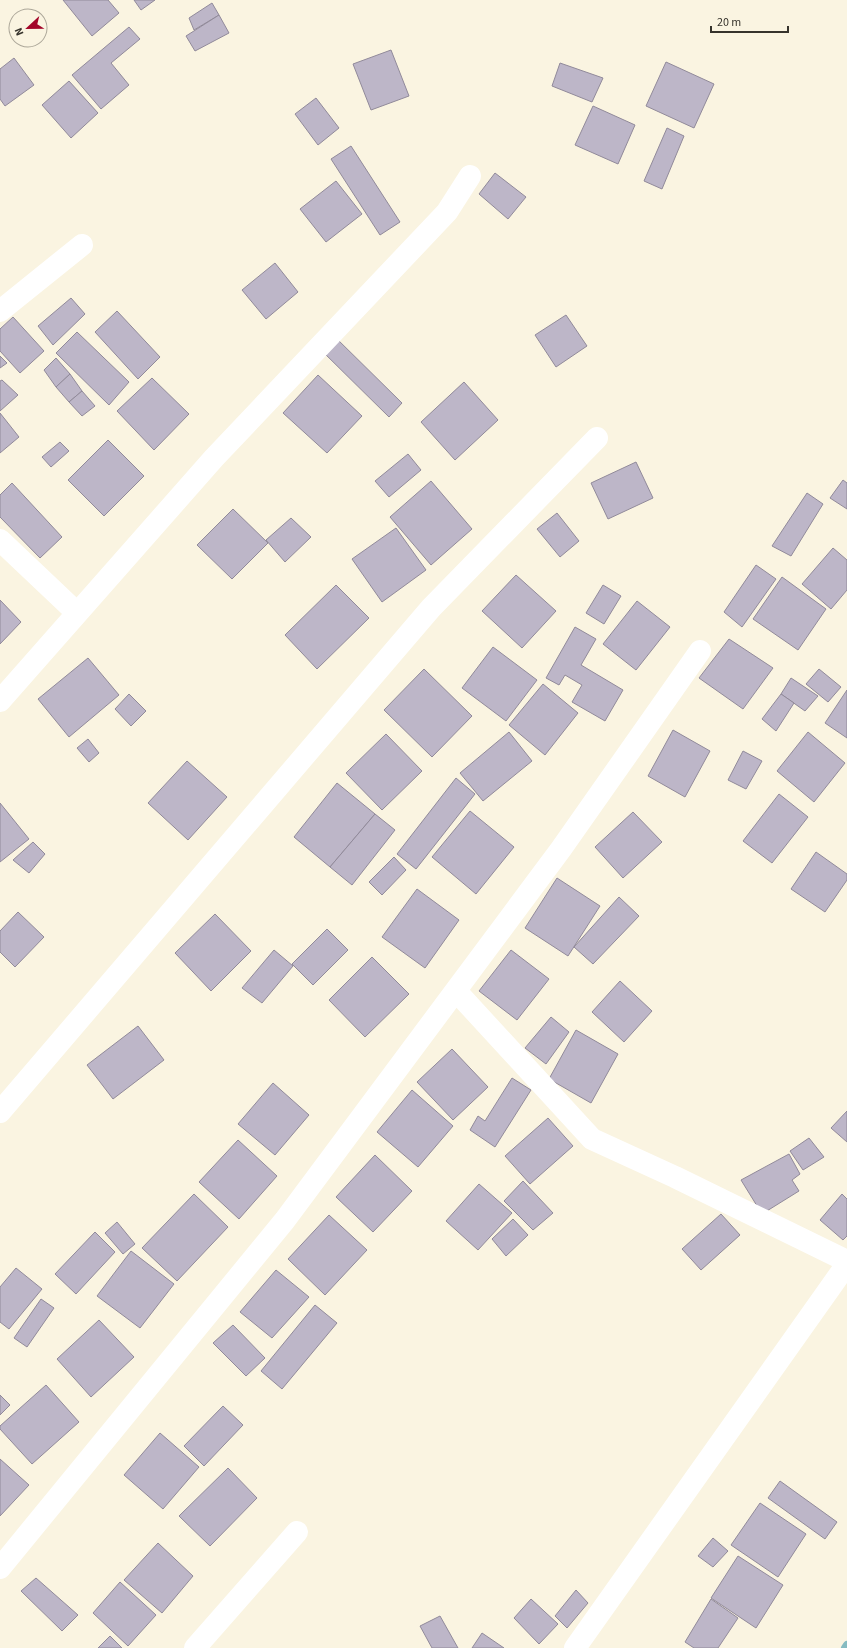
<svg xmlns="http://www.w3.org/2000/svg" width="847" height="1648" font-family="'Source Sans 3',sans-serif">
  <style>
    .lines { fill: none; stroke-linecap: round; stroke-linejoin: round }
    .stream { stroke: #86bbc1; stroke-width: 8 }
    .building { fill: #bdb6c8; stroke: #918a9a }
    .minor { stroke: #fff; stroke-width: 22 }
    .primary { stroke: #fff; stroke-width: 22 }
  </style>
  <rect width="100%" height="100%" fill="#faf4e1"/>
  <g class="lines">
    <polyline class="stream" points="845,1648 847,1645"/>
  </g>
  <g class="building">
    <polygon points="63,0 108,0 119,13 92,36"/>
    <polygon points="134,0 155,0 141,10"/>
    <polygon points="212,3 219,15 194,30 189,18"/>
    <polygon points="219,15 229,33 195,51 186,36"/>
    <polygon points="129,27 140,39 111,63 129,85 101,109 72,75"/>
    <polygon points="391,50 409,96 371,110 353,64"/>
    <polygon points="14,58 34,85 5,106 0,99 0,69"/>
    <polygon points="666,62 714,84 694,128 646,106"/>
    <polygon points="560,63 603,78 592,102 552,86"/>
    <polygon points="69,81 98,113 71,138 42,105"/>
    <polygon points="316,98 339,128 318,145 295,114"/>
    <polygon points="593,106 635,125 618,164 575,145"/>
    <polygon points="667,128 684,136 662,189 644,181"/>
    <polygon points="351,146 400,222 380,235 331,159"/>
    <polygon points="495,173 526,197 508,219 479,194"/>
    <polygon points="336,181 362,214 326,242 300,209"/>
    <polygon points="275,263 298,292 266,319 242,290"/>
    <polygon points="71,298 85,314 53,345 38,326"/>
    <polygon points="117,311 160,357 138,379 95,332"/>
    <polygon points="566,315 587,346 556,367 535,335"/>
    <polygon points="13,317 44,351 20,373 0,351 0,329"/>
    <polygon points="77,332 129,382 109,405 56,353"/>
    <polygon points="334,336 402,403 389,417 320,349"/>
    <polygon points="0,356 7,363 0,368"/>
    <polygon points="56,358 70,374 56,387 44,370"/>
    <polygon points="70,374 82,391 69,402 56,387"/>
    <polygon points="318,375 362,416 327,453 283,413"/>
    <polygon points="152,378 189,414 154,450 117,411"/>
    <polygon points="2,380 18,395 0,411 0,381"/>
    <polygon points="464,382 498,420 455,460 421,422"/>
    <polygon points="82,391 95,406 82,416 69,402"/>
    <polygon points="0,413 19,437 0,453"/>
    <polygon points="108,440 144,476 104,516 68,480"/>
    <polygon points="60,442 69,451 51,467 42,457"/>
    <polygon points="408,454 421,470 389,497 375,481"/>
    <polygon points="636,462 653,498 608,519 591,483"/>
    <polygon points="843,480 847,483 847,509 830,498"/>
    <polygon points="431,481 472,529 431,565 390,517"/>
    <polygon points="12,483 62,537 40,558 0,517 0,495"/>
    <polygon points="807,493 823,504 791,556 772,546"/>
    <polygon points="233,509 268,543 232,579 197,545"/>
    <polygon points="557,513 579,541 560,557 537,529"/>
    <polygon points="291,518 311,537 285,562 266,540"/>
    <polygon points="396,528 426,570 382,602 352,559"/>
    <polygon points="833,548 847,560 847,590 831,609 802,584"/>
    <polygon points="756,565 776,579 742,627 724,612"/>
    <polygon points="516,575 556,611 522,648 482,611"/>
    <polygon points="782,577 826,609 798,650 753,619"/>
    <polygon points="336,585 369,618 317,669 285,635"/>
    <polygon points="603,585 621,596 604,624 586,613"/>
    <polygon points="0,600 21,622 0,644"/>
    <polygon points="637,601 670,627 636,670 603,644"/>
    <polygon points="575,627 596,639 581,665 623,690 605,721 572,702 582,685 565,675 559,685 546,678"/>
    <polygon points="729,639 773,668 743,709 699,678"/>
    <polygon points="493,647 537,680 506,721 462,688"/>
    <polygon points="88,658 119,695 69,737 38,699"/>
    <polygon points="424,669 472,716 432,757 384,710"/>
    <polygon points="819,669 841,687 828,702 806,684"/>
    <polygon points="791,678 818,696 805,711 781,694"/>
    <polygon points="543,684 578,713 545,755 509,725"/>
    <polygon points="847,690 847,738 825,723"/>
    <polygon points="129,694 146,711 131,726 115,709"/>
    <polygon points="781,694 794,703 776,731 762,719"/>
    <polygon points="673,730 710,751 685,797 648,776"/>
    <polygon points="509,732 532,761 483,801 460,773"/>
    <polygon points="808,732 845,763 814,802 777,771"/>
    <polygon points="386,734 422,771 382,810 346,773"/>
    <polygon points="88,739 99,753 89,762 77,748"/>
    <polygon points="743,751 762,761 746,789 728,780"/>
    <polygon points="187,761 227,797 188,840 148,803"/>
    <polygon points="456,778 475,794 416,869 397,854"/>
    <polygon points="337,783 375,814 330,867 294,837"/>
    <polygon points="779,794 808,817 772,863 743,841"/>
    <polygon points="0,803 29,839 0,862"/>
    <polygon points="470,811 514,847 476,894 432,857"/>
    <polygon points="633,812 662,842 623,878 595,847"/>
    <polygon points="375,814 395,830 352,885 330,867"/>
    <polygon points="33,842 45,854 29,873 13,860"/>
    <polygon points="816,852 847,874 847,880 825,912 791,889"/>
    <polygon points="394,857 406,870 382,895 369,882"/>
    <polygon points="557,878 600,906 568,956 525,928"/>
    <polygon points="417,889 459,920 425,968 382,937"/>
    <polygon points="619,897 639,916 593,964 574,947"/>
    <polygon points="18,912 44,937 15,967 0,952 0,931"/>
    <polygon points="215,914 251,951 211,991 175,953"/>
    <polygon points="327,929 348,950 313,985 292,964"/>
    <polygon points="274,950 293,966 262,1003 242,988"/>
    <polygon points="511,950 549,979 517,1020 479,991"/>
    <polygon points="372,957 409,994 365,1037 329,1000"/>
    <polygon points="620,981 652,1011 624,1042 592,1012"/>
    <polygon points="551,1017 569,1032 546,1064 525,1048"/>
    <polygon points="138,1026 164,1060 113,1099 87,1065"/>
    <polygon points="576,1030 618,1054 591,1103 549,1079"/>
    <polygon points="452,1049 488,1087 453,1120 417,1082"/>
    <polygon points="512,1078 531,1090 495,1147 470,1130 478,1116 485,1121"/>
    <polygon points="273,1083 309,1115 275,1155 238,1124"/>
    <polygon points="412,1090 453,1126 418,1167 377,1132"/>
    <polygon points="847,1111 847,1142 831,1128"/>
    <polygon points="548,1118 573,1146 530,1184 505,1156"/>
    <polygon points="809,1138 824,1157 803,1170 790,1151"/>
    <polygon points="238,1140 277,1176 239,1219 199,1182"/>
    <polygon points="789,1154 800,1174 792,1180 799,1191 762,1214 741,1180"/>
    <polygon points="375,1155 412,1191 373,1232 336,1197"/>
    <polygon points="523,1181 553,1213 533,1230 504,1201"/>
    <polygon points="479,1184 512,1213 478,1250 446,1221"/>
    <polygon points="194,1194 228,1227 177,1281 142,1248"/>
    <polygon points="842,1194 847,1199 847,1236 843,1240 820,1220"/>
    <polygon points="721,1214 740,1235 701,1270 682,1249"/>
    <polygon points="329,1215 367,1250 325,1295 288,1259"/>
    <polygon points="513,1219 528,1235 506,1256 492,1239"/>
    <polygon points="117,1222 135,1244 123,1254 105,1233"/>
    <polygon points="95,1232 115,1252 76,1294 55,1274"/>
    <polygon points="131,1251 174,1284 140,1328 97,1296"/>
    <polygon points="16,1268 42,1289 9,1329 0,1322 0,1287"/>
    <polygon points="276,1270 309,1297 272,1338 240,1312"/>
    <polygon points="41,1299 54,1308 27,1347 14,1338"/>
    <polygon points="315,1305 337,1323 282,1389 261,1371"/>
    <polygon points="99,1320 134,1357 91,1397 57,1359"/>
    <polygon points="233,1325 265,1358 246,1376 213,1343"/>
    <polygon points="46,1385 79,1422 32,1464 0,1429 0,1426"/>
    <polygon points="0,1395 10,1405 0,1415"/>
    <polygon points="223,1406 243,1425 204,1466 184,1446"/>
    <polygon points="160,1433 199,1467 163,1509 124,1475"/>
    <polygon points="0,1459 29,1485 0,1516"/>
    <polygon points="228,1468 257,1498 210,1546 179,1516"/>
    <polygon points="780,1481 837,1522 825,1539 768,1498"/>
    <polygon points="760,1503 806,1534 778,1577 731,1545"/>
    <polygon points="713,1538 728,1551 713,1567 698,1556"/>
    <polygon points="158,1543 193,1576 162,1613 124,1580"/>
    <polygon points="738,1556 783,1585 756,1628 711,1598"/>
    <polygon points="36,1578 78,1615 62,1631 21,1591"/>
    <polygon points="120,1582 156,1615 128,1646 93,1613"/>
    <polygon points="576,1590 588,1603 567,1628 555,1616"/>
    <polygon points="531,1599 558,1624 539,1644 514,1618"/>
    <polygon points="711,1599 738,1618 718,1648 694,1648 685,1642"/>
    <polygon points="440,1616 458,1648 432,1648 420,1626"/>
    <polygon points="482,1633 504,1648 472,1648"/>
    <polygon points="110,1636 122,1648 98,1648"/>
  </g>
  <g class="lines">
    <g class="minor">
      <polyline points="0,311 82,245"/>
      <polyline points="0,540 77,613"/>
      <polyline points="0,701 214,458 447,212 470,176"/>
      <polyline points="456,991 592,1139 675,1177 847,1261"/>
      <polyline points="0,1112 431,608 597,438"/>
      <polyline points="0,1568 285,1220 561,849 700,651"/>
      <polyline points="195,1648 297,1532"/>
    </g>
    <polyline class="primary" points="575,1648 847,1264"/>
  </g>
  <g transform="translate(28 28) rotate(248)"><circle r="19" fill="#faf4e1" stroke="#aca799"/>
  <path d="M0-3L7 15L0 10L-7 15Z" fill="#a30428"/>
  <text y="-6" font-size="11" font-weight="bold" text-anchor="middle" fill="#36332c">N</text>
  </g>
  <path d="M711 26v6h77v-6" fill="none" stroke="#36332c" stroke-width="2"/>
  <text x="717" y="26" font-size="12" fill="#36332c" stroke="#faf4e1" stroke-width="3" paint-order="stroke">20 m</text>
</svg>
